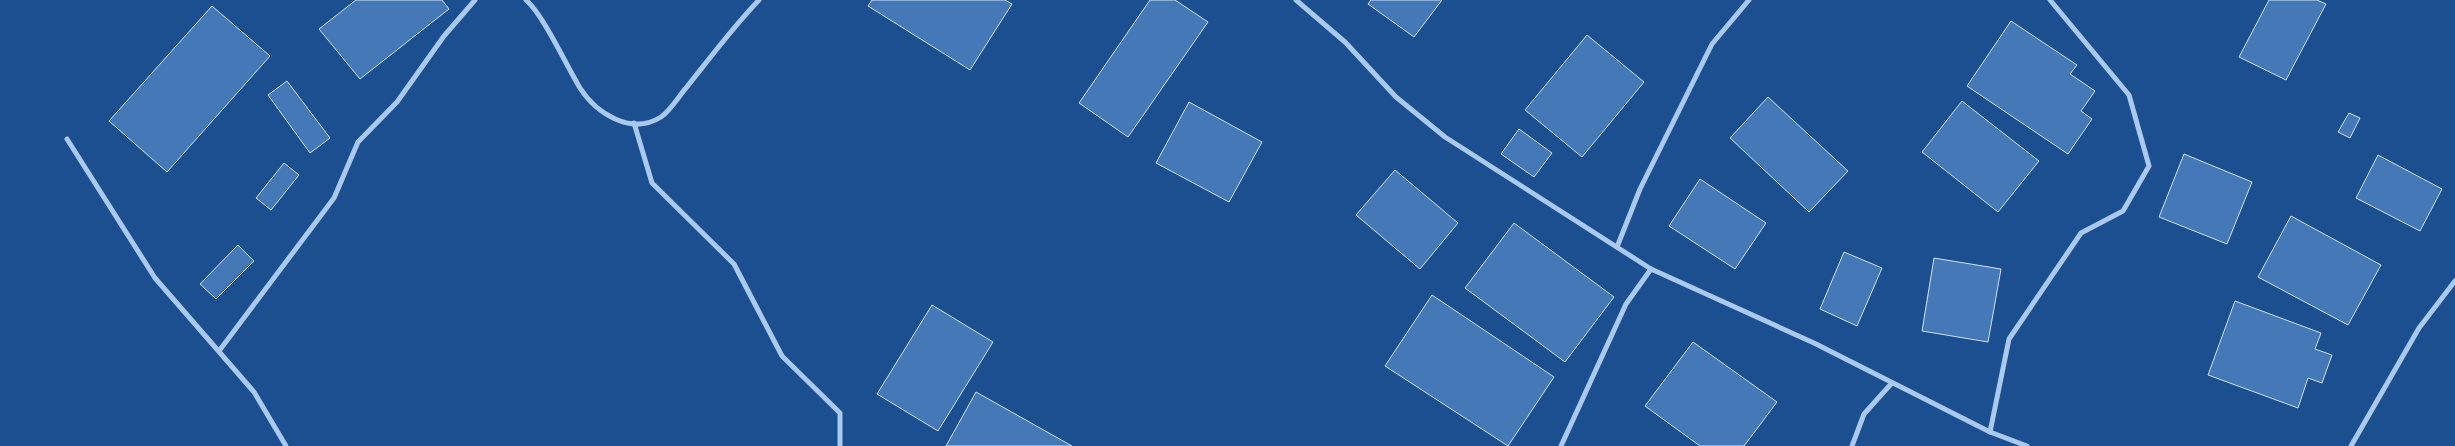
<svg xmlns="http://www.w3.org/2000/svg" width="2455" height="446" font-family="'Work Sans',sans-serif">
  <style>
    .building { fill: #4478b7; stroke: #cfe3fa }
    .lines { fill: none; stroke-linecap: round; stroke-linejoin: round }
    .minor { stroke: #a9c9ee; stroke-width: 5 }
  </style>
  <rect width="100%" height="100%" fill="#1b4f8f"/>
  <g class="building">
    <polygon points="356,0 442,0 449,9 360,79 319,29"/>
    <polygon points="872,0 1005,0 1012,4 970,70 868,6"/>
    <polygon points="1150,0 1175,0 1208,22 1128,137 1079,103"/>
    <polygon points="1371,0 1442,0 1414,37 1368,4"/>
    <polygon points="2269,0 2317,0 2326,4 2286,80 2239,57"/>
    <polygon points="212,6 270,56 167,172 109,121"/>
    <polygon points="2011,21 2077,65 2070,74 2095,91 2081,111 2092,119 2068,154 1967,86"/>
    <polygon points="1587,35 1644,82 1582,157 1525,110"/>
    <polygon points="287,81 330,138 310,153 268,95"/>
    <polygon points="1768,97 1848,171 1809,212 1730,138"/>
    <polygon points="1962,101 2039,161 1998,212 1922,152"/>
    <polygon points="1189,102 1262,142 1229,202 1156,163"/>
    <polygon points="2349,113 2360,118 2350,138 2338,132"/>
    <polygon points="1519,129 1552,153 1534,177 1501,154"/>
    <polygon points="2184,154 2252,182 2227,244 2159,217"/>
    <polygon points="2378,155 2442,189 2420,231 2356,198"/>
    <polygon points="284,163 299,175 271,210 256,198"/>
    <polygon points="1395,170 1458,223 1420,269 1356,215"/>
    <polygon points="1700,179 1766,223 1735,269 1669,226"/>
    <polygon points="2291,216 2381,265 2348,325 2258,277"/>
    <polygon points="1514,223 1614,297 1565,362 1465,288"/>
    <polygon points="238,245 254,261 216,299 200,284"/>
    <polygon points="1844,252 1882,268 1857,326 1820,309"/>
    <polygon points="1934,258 2001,269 1988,342 1922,331"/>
    <polygon points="1432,295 1554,377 1508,446 1385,366"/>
    <polygon points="2235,301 2321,333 2315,349 2332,355 2322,383 2308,378 2298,408 2208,375"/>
    <polygon points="932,305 993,342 938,431 877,394"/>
    <polygon points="1693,342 1777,402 1744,446 1700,446 1645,406"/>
    <polygon points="976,392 1072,446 946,446"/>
  </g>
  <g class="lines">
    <g class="minor">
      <path d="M526,0c18,16 40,65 54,88 16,25 51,48 81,29 9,-6 18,-21 25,-29 24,-30 47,-61 73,-88"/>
      <polyline points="1296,0 1345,42 1396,97 1445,137 1651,269 1814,343 1990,432 2027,446"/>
      <polyline points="634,123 652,183 734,264 782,356 840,413 840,446"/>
      <polyline points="67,139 155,278 254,392 286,446"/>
      <polyline points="1617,247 1640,189 1712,44 1749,0"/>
      <polyline points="219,351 334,198 358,142 397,102 444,36 475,0"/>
      <polyline points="1990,432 2009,339 2081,233 2123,211 2149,166 2129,95 2050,0"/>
      <polyline points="1561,446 1626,304 1651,269"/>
      <polyline points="1852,446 1864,414 1891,384"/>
      <polyline points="2351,446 2419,328 2455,281"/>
    </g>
  </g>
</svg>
